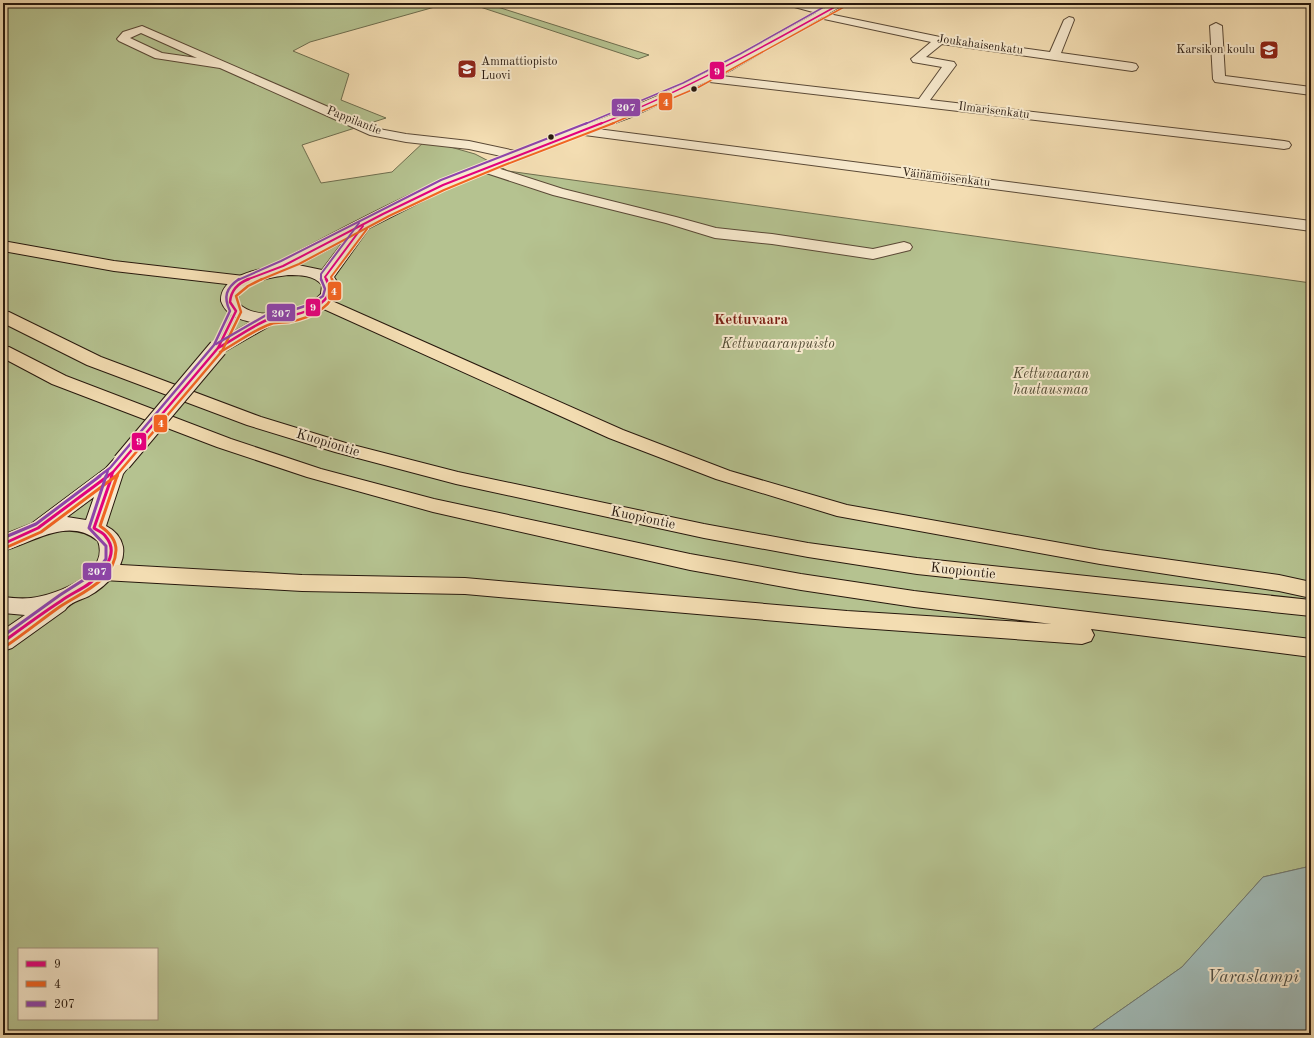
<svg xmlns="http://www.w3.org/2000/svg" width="1314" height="1038" font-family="'Old Standard TT',serif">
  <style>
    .green { fill: #b5c290; stroke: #6e6d4e; fill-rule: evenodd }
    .water { fill: #a0bab7; stroke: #707973 }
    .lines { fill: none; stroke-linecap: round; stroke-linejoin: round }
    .street-casing { stroke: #5a4936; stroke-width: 2 }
    .secondary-casing { stroke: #27180d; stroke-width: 2 }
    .highway-casing { stroke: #27180d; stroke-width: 2 }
    .street { fill: #f7e9cd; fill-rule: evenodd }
    .secondary { fill: #f7e9cd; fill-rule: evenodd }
    .highway { fill: #f3ddb2; fill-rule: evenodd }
    .secondary-bridge-casing { stroke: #27180d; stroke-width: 20; stroke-linecap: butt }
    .secondary-bridge { stroke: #f7e9cd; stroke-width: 18 }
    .bus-1-far3-casing { stroke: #f7e9cd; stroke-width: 3 }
    .bus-1-far2-casing { stroke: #f7e9cd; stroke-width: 4 }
    .bus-1-far1-casing { stroke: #f7e9cd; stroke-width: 5 }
    .bus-1-casing { stroke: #f7e9cd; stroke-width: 6 }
    .bus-2-far3-casing { stroke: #f7e9cd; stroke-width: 3 }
    .bus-2-far2-casing { stroke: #f7e9cd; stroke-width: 4 }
    .bus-2-far1-casing { stroke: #f7e9cd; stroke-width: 5 }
    .bus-2-casing { stroke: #f7e9cd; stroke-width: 6 }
    .bus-3-far3-casing { stroke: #f7e9cd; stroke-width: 3 }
    .bus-3-far2-casing { stroke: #f7e9cd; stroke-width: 4 }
    .bus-3-far1-casing { stroke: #f7e9cd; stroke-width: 5 }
    .bus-3-casing { stroke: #f7e9cd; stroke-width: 6 }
    .bus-1-far3 { stroke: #e5007d; stroke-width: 1.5 }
    .bus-1-far2 { stroke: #e5007d; stroke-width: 2 }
    .bus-1-far1 { stroke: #e5007d; stroke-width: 2.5 }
    .bus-1 { stroke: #e5007d; stroke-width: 3 }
    .bus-2-far3 { stroke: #f26522; stroke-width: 1.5 }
    .bus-2-far2 { stroke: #f26522; stroke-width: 2 }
    .bus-2-far1 { stroke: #f26522; stroke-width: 2.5 }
    .bus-2 { stroke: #f26522; stroke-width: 3 }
    .bus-3-far3 { stroke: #8e44ad; stroke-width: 1.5 }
    .bus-3-far2 { stroke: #8e44ad; stroke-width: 2 }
    .bus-3-far1 { stroke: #8e44ad; stroke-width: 2.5 }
    .bus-3 { stroke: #8e44ad; stroke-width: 3 }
    .bus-dot { fill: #27180d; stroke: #f7e9cd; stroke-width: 1.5 }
    .labels { text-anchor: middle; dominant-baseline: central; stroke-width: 4; stroke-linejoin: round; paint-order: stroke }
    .far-street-label { font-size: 12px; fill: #27180d; stroke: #f7e9cd }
    .far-poi-label { font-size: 12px; fill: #27180d; stroke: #f7e9cd; text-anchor: end }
    .park-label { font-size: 14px; font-style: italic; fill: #524b34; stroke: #f7e9cd }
    .street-label { font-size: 14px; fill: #27180d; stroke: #f7e9cd }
    .far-district-label { font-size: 15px; font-weight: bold; fill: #7a1f14; stroke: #f7e9cd }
    .near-water-label { font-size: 18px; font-style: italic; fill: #515148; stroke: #f7e9cd }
    .line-badge { stroke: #f7e9cd; stroke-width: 1.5 }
    .badge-label { font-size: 11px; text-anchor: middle; font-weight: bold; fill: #fff }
  </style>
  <rect width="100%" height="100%" fill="#f3ddb2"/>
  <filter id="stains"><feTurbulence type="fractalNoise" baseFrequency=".005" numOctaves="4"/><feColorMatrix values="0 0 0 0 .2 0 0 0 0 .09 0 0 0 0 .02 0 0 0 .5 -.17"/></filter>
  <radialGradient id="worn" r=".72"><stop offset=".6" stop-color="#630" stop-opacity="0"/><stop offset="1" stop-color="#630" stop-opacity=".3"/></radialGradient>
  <g class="green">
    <path d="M3,3h446l-139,39 -17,9 56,23 -8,26 45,18 -84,27 19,38 71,-11 34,-32 49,14 33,17 803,112v583l-48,11 -81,90 -97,68h-1082zM19,949h138v70h-138z"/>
    <polygon points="468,3 485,3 649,55 638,59"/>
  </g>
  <polygon class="water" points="1311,866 1311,1035 1085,1035 1182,967 1263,877"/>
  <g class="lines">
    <g class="street-casing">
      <g id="street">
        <polygon points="786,3 803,3 829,10 830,12 829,14 940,37 1050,52 1064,20 1069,17 1073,18 1074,20 1061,53 1132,63 1136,64 1138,67 1136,70 1132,71 942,44 926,57 954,62 956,65 930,100 1284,141 1289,142 1291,145 1289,148 1284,149 701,81 699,78 701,75 705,74 919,99 942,67 913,62 911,59 931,42 824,19 823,17 824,15 787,5"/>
        <polygon points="1216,23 1222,26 1225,76 1311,87 1311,95 1215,82 1213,79 1210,26"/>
        <path d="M142,26l237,103 27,5 63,7 51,11 2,3 -2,3 -5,1 -46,-10 -63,-7 -36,-7 -150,-67 -65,-10 -36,-17 -2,-2 6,-7zM141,33l56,25 -35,-5 -32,-15z"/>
        <polygon points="582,127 1311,221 1311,231 577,134 575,131 577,128"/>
        <polygon points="485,164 563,189 676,217 716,228 772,234 873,249 904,242 910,244 912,247 910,250 873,259 772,244 715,238 666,223 553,195 480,171 478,168 480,165"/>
      </g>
    </g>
    <g class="secondary-casing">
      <g id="secondary">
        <path d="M834,3h13l-114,66 -44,21 -58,27 -111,41 -74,31 -77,39 -35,49 5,8v5l-4,8 -9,10 -20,10 -33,6 -49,28 -6,1 -6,-1 -3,-4 3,-4 39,-22c-13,-3 -25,-7 -30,-21 -1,-22 29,-30 46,-33 56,-29 111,-60 169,-85 60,-27 124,-47 185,-72 74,-29 143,-69 213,-108zM344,241l-22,29 -24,-5zM288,275c12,0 26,0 34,10l-1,9c-17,19 -62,28 -82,10 -8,-22 35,-27 49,-29z"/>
        <path d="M122,456l7,2 3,4 -9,12 -17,52c8,4 15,11 17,21 3,21 -18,40 -34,49 -8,4 -19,6 -24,14l-53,38 -9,3v-21l22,-15 -22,-2v-16c9,1 18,2 28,1 26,-3 79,-24 67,-57 -30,-25 -65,2 -95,10v-16l28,-11 75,-56 9,-10zM94,497l-8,23 -19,-3z"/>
      </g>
    </g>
    <g class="highway-casing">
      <g id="highway">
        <polygon points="3,241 114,261 244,276 250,277 252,281 250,285 244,286 114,271 3,251"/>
        <polygon points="323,297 623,430 730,471 847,505 1100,550 1279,575 1311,582 1311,598 1279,591 1100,564 837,516 716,479 609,438 317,306 314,302 317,298"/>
        <polygon points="3,311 9,312 101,357 261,417 349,444 458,472 704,524 808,543 917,558 1311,600 1311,616 917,574 808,557 704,538 456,484 335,452 247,425 87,365 3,323"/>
        <polygon points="3,346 9,347 66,376 231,439 321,469 434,499 690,554 801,574 914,591 1311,639 1311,657 1091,629 1094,635 1091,641 1082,644 847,627 465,594 302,591 103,580 95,577 91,572 95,567 103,564 302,575 465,578 847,611 1052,624 914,607 801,590 690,570 433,512 307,477 217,447 52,384 3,358"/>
      </g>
    </g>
    <use href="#street" class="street"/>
    <use href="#secondary" class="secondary"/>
    <use href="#highway" class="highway"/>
    <g class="secondary-bridge-casing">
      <polyline id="secondary-bridge" points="122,462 218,348"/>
    </g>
    <use href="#secondary-bridge" class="secondary-bridge"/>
    <g class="bus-1-far3-casing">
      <path id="bus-1-far3" d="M600,124c84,-33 163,-77 242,-121"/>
    </g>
    <g class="bus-1-far2-casing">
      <g id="bus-1-far2">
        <polyline points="246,280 283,266 383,214 443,185 602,123"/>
        <polyline points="327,280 325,277 363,226"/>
      </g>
    </g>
    <g class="bus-1-far1-casing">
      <g id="bus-1-far1">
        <path d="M218,348c17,-9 34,-22 51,-29 8,-3 17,-2 25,-4 16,-4 45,-15 32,-36"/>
        <path d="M106,477l7,-5 105,-124 18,-37 -6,-9c1,-12 8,-19 19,-23"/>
        <polyline points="111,477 113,472"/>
      </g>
    </g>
    <g class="bus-1-casing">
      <g id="bus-1">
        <polyline points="3,544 38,528 108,476"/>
        <path d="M3,642c19,-14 38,-28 58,-41 9,-7 20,-11 29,-18 13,-11 30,-29 16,-46 -2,-4 -8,-6 -12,-9l18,-52"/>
      </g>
    </g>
    <g class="bus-2-far3-casing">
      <polyline id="bus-2-far3" points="611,124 699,87 844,7"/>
    </g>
    <g class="bus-2-far2-casing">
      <g id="bus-2-far2">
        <polyline points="260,280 299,264 389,216 444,190 502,166 614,123"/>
        <polyline points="332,280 331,277 367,229"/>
      </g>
    </g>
    <g class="bus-2-far1-casing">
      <g id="bus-2-far1">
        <path d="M220,352c17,-9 33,-22 51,-28 6,-2 12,-1 18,-2 21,-4 53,-17 43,-43"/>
        <polyline points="115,477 222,351 241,312 236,296 248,286 262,279"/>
        <polyline points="117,477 118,474"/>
      </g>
    </g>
    <g class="bus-2-casing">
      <g id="bus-2">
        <polyline points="5,548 41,532 116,476"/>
        <path d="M6,646c18,-12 35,-26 52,-38 22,-15 57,-27 58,-58 0,-11 -7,-18 -16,-24l17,-50"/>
      </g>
    </g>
    <g class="bus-3-far3-casing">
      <polyline id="bus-3-far3" points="585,124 683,83 740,54 831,3"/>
    </g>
    <g class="bus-3-far2-casing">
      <g id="bus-3-far2">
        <polyline points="238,280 281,261 441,180 587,123"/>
        <polyline points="321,280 321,274 359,223"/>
      </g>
    </g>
    <g class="bus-3-far1-casing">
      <g id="bus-3-far1">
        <polyline points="216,344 268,314 287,312 311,304 323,296 325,289 321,279"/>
        <path d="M98,477l12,-9 104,-123 16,-34c-7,-14 -4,-23 9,-32"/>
        <polyline points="106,477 108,470"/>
      </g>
    </g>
    <g class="bus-3-casing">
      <g id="bus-3">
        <polyline points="3,538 36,524 100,476"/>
        <polyline points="3,636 60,595 96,572 106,559 106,546 89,528 106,476"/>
      </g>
    </g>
    <use href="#bus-1-far3" class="bus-1-far3"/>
    <use href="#bus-1-far2" class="bus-1-far2"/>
    <use href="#bus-1-far1" class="bus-1-far1"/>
    <use href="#bus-1" class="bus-1"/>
    <use href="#bus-2-far3" class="bus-2-far3"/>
    <use href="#bus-2-far2" class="bus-2-far2"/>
    <use href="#bus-2-far1" class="bus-2-far1"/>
    <use href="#bus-2" class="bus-2"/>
    <use href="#bus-3-far3" class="bus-3-far3"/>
    <use href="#bus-3-far2" class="bus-3-far2"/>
    <use href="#bus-3-far1" class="bus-3-far1"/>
    <use href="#bus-3" class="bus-3"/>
  </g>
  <defs>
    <g id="school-square" transform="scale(1)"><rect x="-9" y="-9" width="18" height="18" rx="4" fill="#8f2418" stroke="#f7e9cd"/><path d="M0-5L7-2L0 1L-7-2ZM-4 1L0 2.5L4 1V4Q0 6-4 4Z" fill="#fff"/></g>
  </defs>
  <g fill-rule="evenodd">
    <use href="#school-square" x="1269" y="50"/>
    <use href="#school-square" x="467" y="69"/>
  </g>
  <g class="bus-dot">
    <circle cx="694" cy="89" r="3.5"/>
    <circle cx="551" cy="137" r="3.5"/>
  </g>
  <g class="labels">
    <g class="far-street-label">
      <text transform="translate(980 45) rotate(8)">Joukahaisenkatu</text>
      <text transform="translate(994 111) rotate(7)">Ilmarisenkatu</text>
      <text transform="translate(354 121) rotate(22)">Pappilantie</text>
      <text transform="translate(946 178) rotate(7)">Väinämöisenkatu</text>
    </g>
    <g class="far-poi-label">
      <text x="1255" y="50">Karsikon koulu</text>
      <text x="481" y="62" text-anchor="start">Ammattiopisto<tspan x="481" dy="14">Luovi</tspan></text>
    </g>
    <g class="park-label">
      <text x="778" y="344">Kettuvaaranpuisto</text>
      <text x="1051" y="374">Kettuvaaran<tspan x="1051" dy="16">hautausmaa</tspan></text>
    </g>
    <g class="street-label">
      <text transform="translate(328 443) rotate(17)">Kuopiontie</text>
      <text transform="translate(643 518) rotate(12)">Kuopiontie</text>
      <text transform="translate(963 571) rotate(6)">Kuopiontie</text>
    </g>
    <g class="far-district-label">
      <text x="751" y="320">Kettuvaara</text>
    </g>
    <g class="near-water-label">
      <text x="1253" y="977">Varaslampi</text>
    </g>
  </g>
  <g class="line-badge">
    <rect x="709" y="61" width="16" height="19" rx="4" fill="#e5007d"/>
    <rect x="658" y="92" width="15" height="19" rx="4" fill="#f26522"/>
    <rect x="611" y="98" width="30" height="19" rx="4" fill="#8e44ad"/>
    <rect x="327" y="281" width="15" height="20" rx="4" fill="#f26522"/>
    <rect x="305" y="298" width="16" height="19" rx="4" fill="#e5007d"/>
    <rect x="266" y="303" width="30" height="19" rx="4" fill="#8e44ad"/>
    <rect x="153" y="414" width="15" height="19" rx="4" fill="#f26522"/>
    <rect x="131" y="432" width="16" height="19" rx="4" fill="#e5007d"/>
    <rect x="82" y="562" width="30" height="19" rx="4" fill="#8e44ad"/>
  </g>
  <g class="badge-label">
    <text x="717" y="75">9</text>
    <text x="666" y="106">4</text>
    <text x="626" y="111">207</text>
    <text x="334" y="295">4</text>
    <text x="313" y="311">9</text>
    <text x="281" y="317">207</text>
    <text x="161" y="427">4</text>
    <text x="139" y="445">9</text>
    <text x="97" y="575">207</text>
  </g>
  <rect width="1314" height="1038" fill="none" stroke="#f3ddb2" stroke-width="16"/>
  <rect x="4" y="4" width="1306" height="1030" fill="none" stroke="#27180d" stroke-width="2"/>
  <rect x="8" y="8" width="1298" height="1022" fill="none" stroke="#27180d"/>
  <rect x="18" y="948" width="140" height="72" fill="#f7e9cd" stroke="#a49580"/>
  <rect x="26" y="961" width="20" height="6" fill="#e5007d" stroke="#a49580"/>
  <text x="54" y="968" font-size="12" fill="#27180d">9</text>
  <rect x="26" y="981" width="20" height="6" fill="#f26522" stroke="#a49580"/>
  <text x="54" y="988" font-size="12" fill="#27180d">4</text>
  <rect x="26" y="1001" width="20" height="6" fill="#8e44ad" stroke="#a49580"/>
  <text x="54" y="1008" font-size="12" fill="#27180d">207</text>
  <rect width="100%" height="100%" filter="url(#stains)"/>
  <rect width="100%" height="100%" fill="url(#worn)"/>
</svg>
